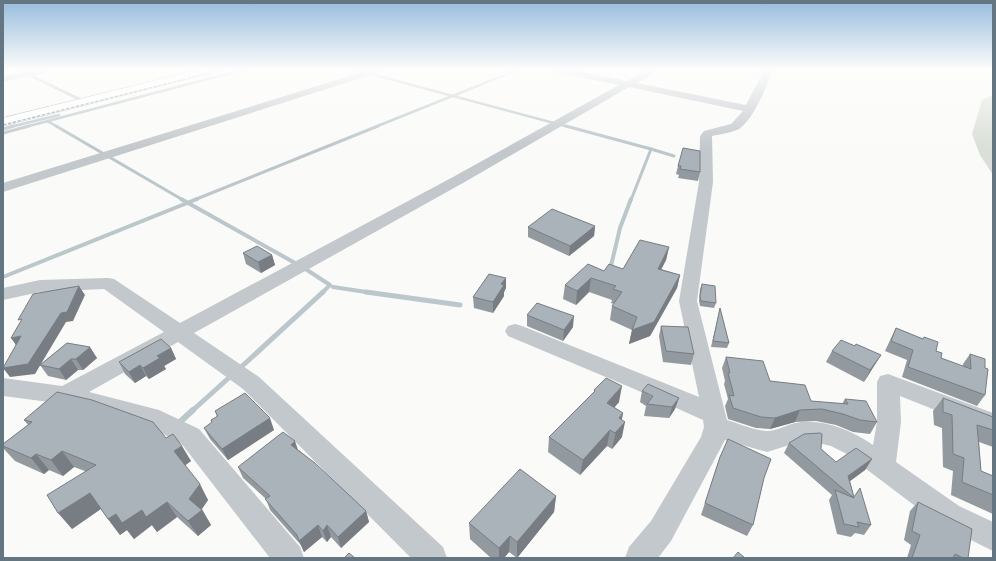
<svg xmlns="http://www.w3.org/2000/svg" width="996" height="561" font-family="'Alegreya Sans',sans-serif">
  <style>
    .green { fill: #dadfd7 }
    .lines { fill: none; stroke-linecap: round; stroke-linejoin: round }
    .stream-far4 { stroke: #bbc7cb; stroke-width: 2.5 }
    .stream-far3 { stroke: #bbc7cb; stroke-width: 3 }
    .stream-far2 { stroke: #bbc7cb; stroke-width: 4 }
    .stream-far1 { stroke: #bbc7cb; stroke-width: 5 }
    .stream { stroke: #bbc7cb; stroke-width: 6 }
    .trunk-casing { stroke: #b4b9bd; stroke-width: 1 }
    .minor { fill: #c3c8cc; fill-rule: evenodd }
    .trunk { fill: #fff; fill-rule: evenodd }
    .rail { stroke: #a2aab0; stroke-width: 1.5; stroke-dasharray: 3.5 1.5; stroke-linecap: butt }
    .wall { fill: #929a9f }
    .shaded-wall { fill: #777d82 }
    .building { fill: #aab3b9; stroke: #777d82 }
  </style>
  <rect width="100%" height="100%" fill="#fafaf8"/>
  <polygon class="green" points="993,95 993,175 980,155 972,134 982,100"/>
  <g class="lines">
    <g class="stream-far4">
      <polyline points="19,70 81,100 78,101"/>
      <polyline points="356,70 569,127"/>
      <polyline points="47,121 58,127"/>
      <polyline points="10,127 59,115"/>
      <polyline points="25,127 242,70"/>
      <polyline points="375,127 517,70"/>
    </g>
    <g class="stream-far3">
      <polyline points="56,126 183,200"/>
      <polyline points="566,126 651,149 631,200"/>
      <polyline points="3,129 14,126"/>
      <polyline points="3,133 29,126"/>
      <polyline points="651,149 674,156"/>
      <polyline points="194,200 378,126"/>
    </g>
    <g class="stream-far2">
      <polyline points="181,199 304,268 330,285 322,293"/>
      <polyline points="610,270 620,228 631,199"/>
      <polyline points="3,277 197,199"/>
      <polyline points="333,287 373,293"/>
    </g>
    <g class="stream-far1">
      <polyline points="366,292 460,305"/>
      <polyline points="239,369 323,292"/>
      <polyline points="192,411 232,375"/>
    </g>
    <polyline class="stream" points="181,421 193,410"/>
    <g class="trunk-casing">
      <polygon id="trunk" points="198,70 215,70 214,72 3,126 3,118"/>
    </g>
    <g class="minor">
      <polygon points="35,70 50,70 49,72 3,82 3,76"/>
      <polygon points="369,70 381,70 380,72 3,192 3,183"/>
      <path d="M556,70h15l56,11 20,-11h10l-1,2 -19,11 109,22 18,-35h8c-4,15 -19,50 -33,59 -8,4 -19,5 -27,7l1,46 -16,119 30,119c13,4 26,10 39,11 9,1 20,-6 29,-8 27,-5 56,7 78,22l4,-23v-40l3,-6 8,-2 105,39v20l-93,-37 1,26 -5,40 63,44 34,16v29l-54,-27 -94,-71 -14,-7 -17,-4 -18,1 -29,9 -42,-12 -54,101 -13,17h-33l4,-11 22,-26 50,-84 3,-10 -1,-7 -71,-32 -124,-52 -3,-5 3,-5 7,-2 7,2 177,71 -20,-96 20,-119 1,-46 4,-5 27,-7 12,-13 -114,-24 -166,96 -269,150 65,44 184,170 4,11h-36l-168,-169 -65,-47 -89,50 70,18 40,19 101,118 4,11h-34l-89,-115 -36,-18 -80,-21 -62,-8v-18l59,8 102,-54 -60,-43 -64,3 -37,8v-12l37,-8 68,-2 6,1 66,44 273,-146 166,-92 -59,-12 -3,-1z"/>
    </g>
    <use href="#trunk" class="trunk"/>
    <polyline class="rail" points="3,125 221,70"/>
  </g>
  <g class="wall">
    <polygon points="700,151 700,172 698,181 678,178 679,175 676,174 678,166"/>
    <polygon points="595,226 594,236 569,256 528,237 528,227"/>
    <polygon points="669,247 666,260 661,269 680,275 677,288 650,336 629,344 632,330 610,320 612,306 614,304 611,303 612,300 589,292 576,305 563,299 565,285 604,271 623,269"/>
    <polygon points="243,253 272,255 275,265 261,273 246,264"/>
    <polygon points="506,278 506,288 504,292 504,296 493,313 474,308 473,297"/>
    <polygon points="702,284 716,303 714,308 700,306 699,301 700,289"/>
    <polygon points="720,308 729,343 727,348 711,347"/>
    <polygon points="527,315 573,327 563,341 527,326"/>
    <polygon points="661,326 694,354 691,365 663,362 659,336"/>
    <polygon points="896,328 923,339 924,337 936,351 941,358 963,367 963,364 970,354 985,395 977,406 902,377 907,360 885,351 891,338"/>
    <polygon points="67,343 97,358 83,370 78,370 66,380 48,376 40,365"/>
    <polygon points="855,346 881,355 874,366 864,382 826,362 832,351"/>
    <polygon points="171,348 176,359 164,366 166,369 149,379 146,376 135,383 125,374 119,362"/>
    <polygon points="726,357 770,381 811,401 842,404 845,399 877,422 870,434 853,432 836,425 816,421 795,422 770,429 756,428 728,419 725,406 728,399 724,384 725,381 722,368"/>
    <polygon points="594,390 619,402 614,407 623,413 622,419 622,437 612,449 607,446 580,475 548,452 549,437 594,393"/>
    <polygon points="642,391 675,409 669,418 644,416 646,406 640,402"/>
    <polygon points="943,398 993,417 993,447 979,442 981,471 993,476 993,514 951,495 953,471 943,467 942,428 934,425 933,411"/>
    <polygon points="215,411 274,430 228,460 210,439 204,428 212,423 211,420 217,417"/>
    <polygon points="24,420 166,438 191,461 185,465 208,500 202,509 211,525 198,536 177,517 157,532 152,525 134,539 127,530 120,535 108,519 101,509 72,529 85,471 74,467 63,476 49,470 44,474 15,461 3,448 3,444 28,425"/>
    <polygon points="789,443 821,449 836,462 872,459 865,470 850,481 854,497 871,525 864,535 855,533 851,537 837,534 829,500 832,495 784,453"/>
    <polygon points="299,450 366,511 369,522 341,548 331,537 327,542 322,537 304,552 301,545 270,510 266,499 243,478 238,467"/>
    <polygon points="720,457 764,478 753,525 747,536 701,515 716,469"/>
    <polygon points="556,496 554,512 517,558 509,552 504,558 491,558 470,539 469,523"/>
    <polygon points="918,502 968,558 907,558 911,545 904,540 910,511"/>
  </g>
  <g class="shaded-wall">
    <polygon points="595,226 594,236 569,256 570,246"/>
    <polygon points="669,247 666,260 655,282 658,269"/>
    <polygon points="272,255 275,265 261,273 258,262"/>
    <polygon points="680,275 677,288 650,336 629,344 632,330"/>
    <polygon points="506,278 506,288 504,292 504,296 493,313 493,302 501,284"/>
    <polygon points="591,278 589,292 576,305 577,291"/>
    <polygon points="79,286 85,295 73,321 66,322 35,374 10,377 3,368 61,313"/>
    <polygon points="574,316 573,327 563,341 564,330"/>
    <polygon points="21,336 18,348 11,338"/>
    <polygon points="90,347 97,358 83,370 76,359"/>
    <polygon points="171,348 176,359 164,366 166,369 149,379 143,368 157,356"/>
    <polygon points="881,355 874,366 864,382 870,370"/>
    <polygon points="71,359 78,370 66,380 59,369"/>
    <polygon points="140,365 146,376 135,383 129,372"/>
    <polygon points="622,386 619,402 605,419 607,403"/>
    <polygon points="679,398 675,409 669,418 672,407"/>
    <polygon points="800,410 795,422 770,429 775,418"/>
    <polygon points="623,413 620,427 625,422 622,437 612,449 619,418"/>
    <polygon points="270,418 274,430 228,460 222,449"/>
    <polygon points="610,430 607,446 580,475 583,460"/>
    <polygon points="295,441 299,453 291,445"/>
    <polygon points="182,446 191,461 183,467 174,451"/>
    <polygon points="62,451 74,467 63,476 51,460"/>
    <polygon points="36,454 49,470 44,474 31,458"/>
    <polygon points="872,459 865,470 842,487 848,476"/>
    <polygon points="200,484 208,500 201,510 202,510 211,525 198,536 188,521 189,499"/>
    <polygon points="90,493 102,508 72,529 58,513"/>
    <polygon points="556,496 554,512 517,558 517,542"/>
    <polygon points="167,502 177,517 157,532 146,517"/>
    <polygon points="142,510 152,525 134,539 127,530 120,535 108,519 116,514"/>
    <polygon points="366,511 369,522 341,548 338,537"/>
    <polygon points="318,525 322,537 304,552 299,541"/>
    <polygon points="327,525 331,537 327,542 323,531"/>
    <polygon points="510,536 509,552 504,558 499,558 499,548"/>
  </g>
  <g class="building">
    <polygon points="683,148 700,151 700,172 680,169 681,166 678,166"/>
    <polygon points="552,209 595,226 570,246 528,227"/>
    <polygon points="640,240 669,247 658,269 680,275 654,322 632,330 637,317 612,306 622,292 613,289 616,286 591,278 577,291 565,285 588,264 604,271 609,264 623,269"/>
    <polygon points="257,246 272,255 258,262 243,253"/>
    <polygon points="489,274 506,278 501,284 504,285 493,302 473,297"/>
    <polygon points="702,284 715,286 716,303 701,301 700,296"/>
    <polygon points="79,286 67,312 61,313 28,364 3,368 21,336 11,338 22,319 18,320 33,294"/>
    <polygon points="537,303 574,316 564,330 527,315"/>
    <polygon points="720,308 729,343 713,341"/>
    <polygon points="661,326 688,327 694,354 666,351"/>
    <polygon points="896,328 923,339 924,337 938,342 936,351 942,353 941,358 971,369 970,354 985,359 985,368 988,369 985,395 908,367 913,350 891,341"/>
    <polygon points="161,339 171,348 157,356 160,358 143,368 140,365 129,372 119,362"/>
    <polygon points="841,340 855,346 856,344 881,355 870,370 832,351"/>
    <polygon points="67,343 90,347 76,359 71,359 59,369 40,365"/>
    <polygon points="726,357 763,361 770,381 805,385 811,401 848,404 845,399 866,401 877,422 860,420 843,414 822,409 800,410 775,418 761,417 733,408 729,395 734,396 728,373 730,373"/>
    <polygon points="606,378 622,386 607,403 623,413 619,418 625,422 615,433 610,430 583,460 549,437 595,391 594,390"/>
    <polygon points="648,384 679,398 672,407 647,404 653,396 642,391"/>
    <polygon points="57,392 92,400 153,422 166,438 173,434 182,446 174,451 200,484 189,499 202,510 188,521 167,502 146,517 142,510 122,523 116,514 108,519 90,493 58,513 47,495 96,465 62,451 51,460 36,454 31,458 3,446 3,444 32,422 24,420"/>
    <polygon points="245,393 270,418 222,449 204,428 212,422 211,420 218,416 215,411"/>
    <polygon points="943,398 993,417 993,430 977,425 981,471 993,476 993,495 962,482 964,458 953,454 952,415 943,412"/>
    <polygon points="283,432 295,441 291,445 315,463 366,511 338,537 327,525 323,531 318,525 299,541 297,535 265,499 270,496 238,467"/>
    <polygon points="820,433 822,434 821,449 836,462 856,448 872,459 848,476 854,497 860,488 871,525 857,522 859,527 844,524 835,490 854,498 789,443 804,434"/>
    <polygon points="728,439 771,459 764,478 753,525 705,503 720,457"/>
    <polygon points="520,469 556,496 517,542 510,536 499,548 469,523"/>
    <polygon points="918,502 972,529 968,558 963,558 955,554 953,558 912,558 920,535 912,531"/>
    <polygon points="738,552 745,558 733,558"/>
    <polygon points="349,553 355,558 344,558"/>
  </g>
  <linearGradient id="sky" x2="0" y2="1"><stop stop-color="#96bcdc"/><stop offset="0.47" stop-color="#fdfdfc"/><stop offset="1" stop-color="#fdfdfc" stop-opacity="0"/></linearGradient>
  <rect width="996" height="148" fill="url(#sky)"/>
  <rect width="996" height="561" fill="none" stroke="#657683" stroke-width="8"/>
</svg>
